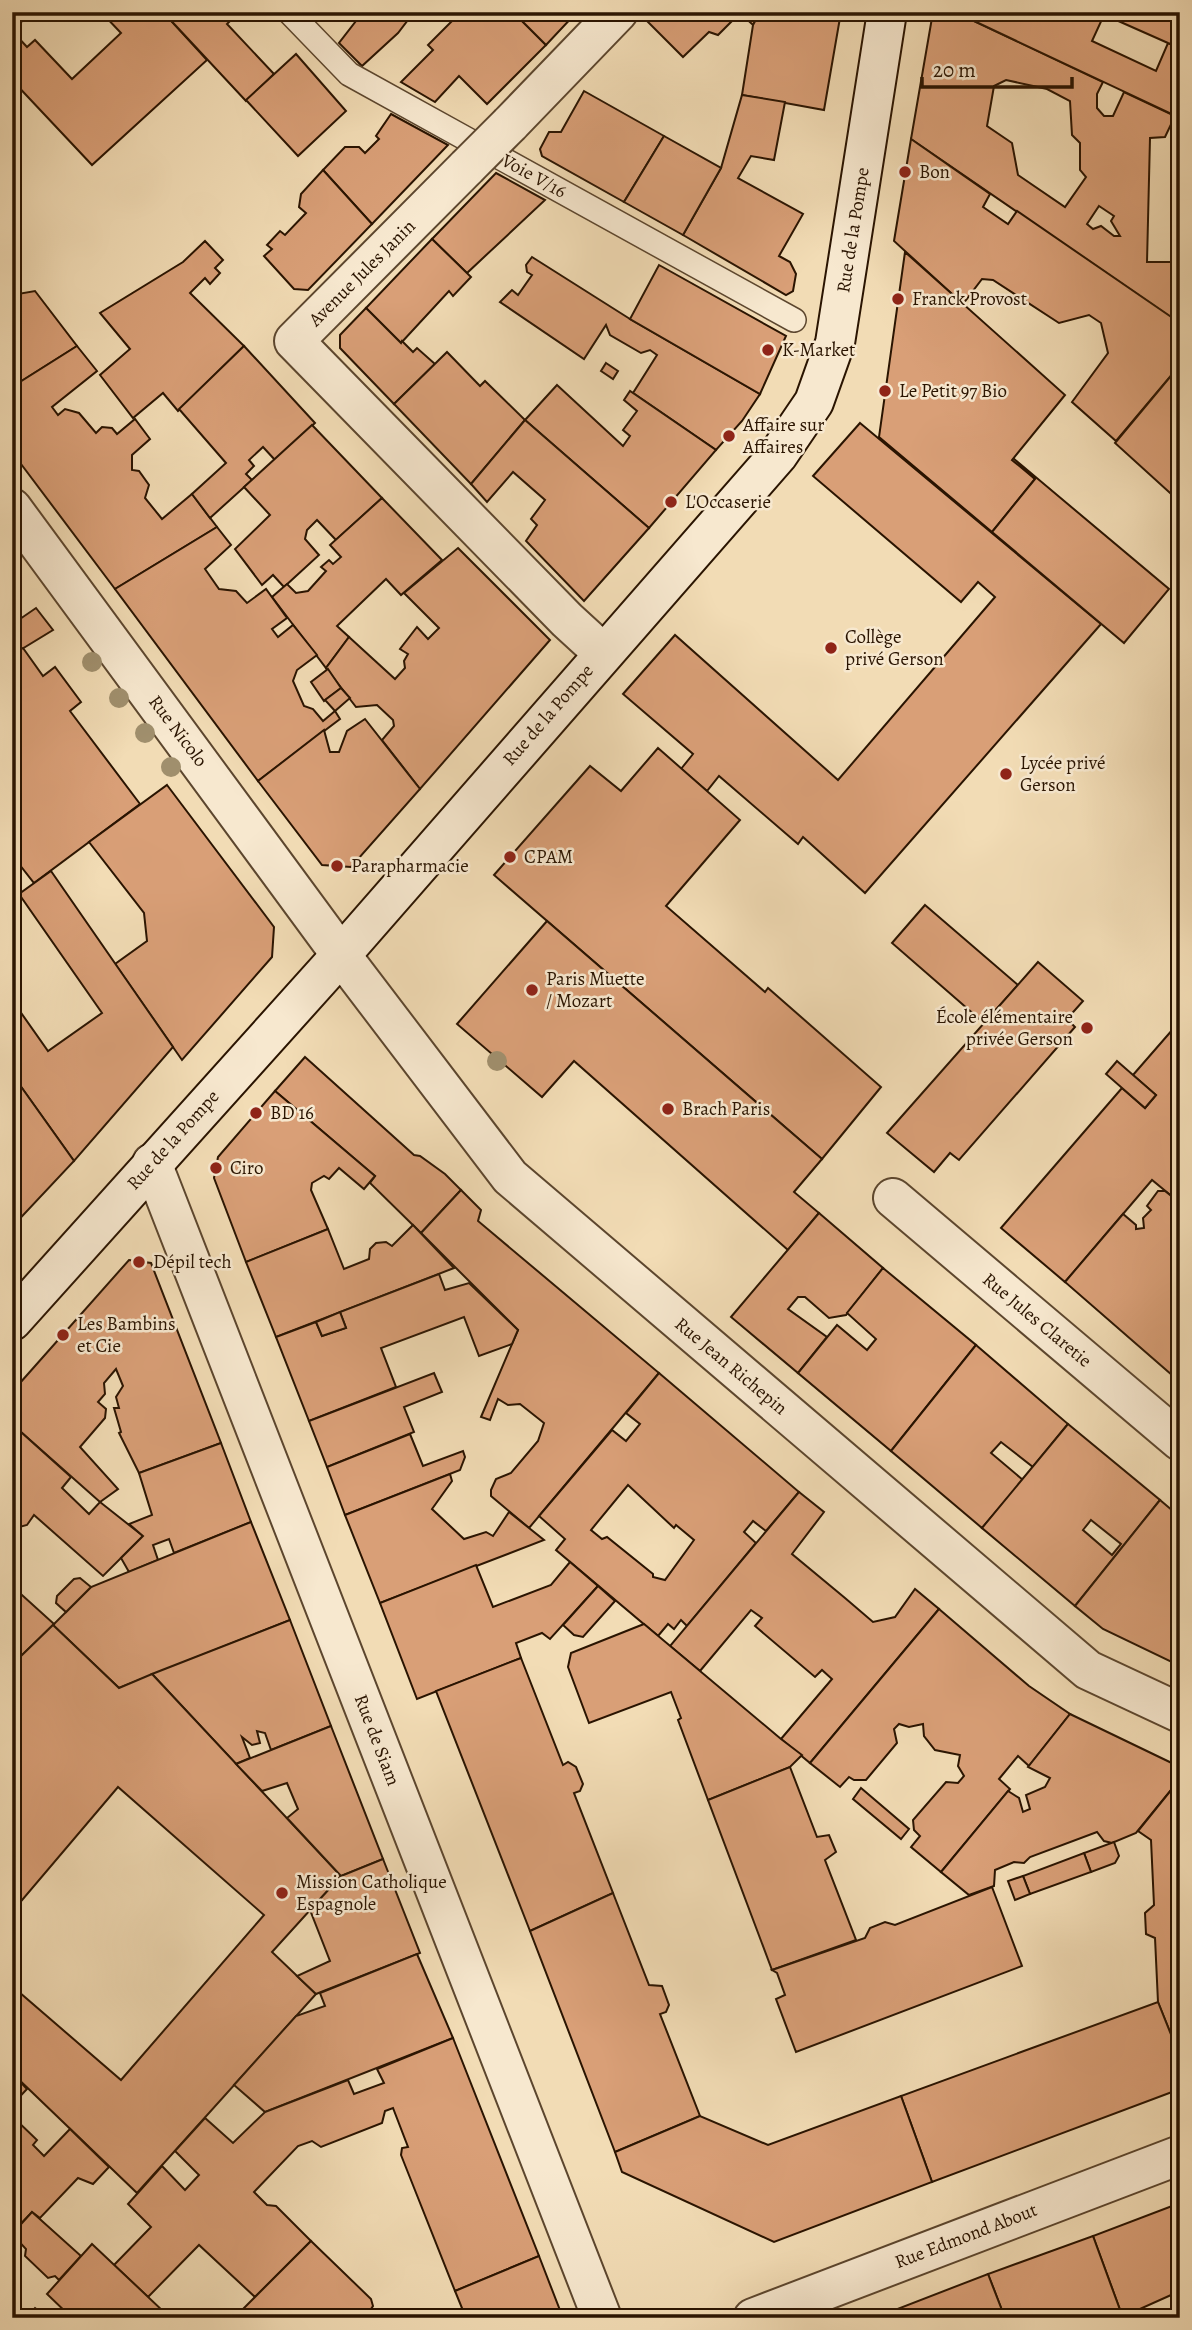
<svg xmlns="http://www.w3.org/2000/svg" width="1192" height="2330" font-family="Alegreya,serif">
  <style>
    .building { fill: #d99f77; stroke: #2a1401; stroke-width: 2; fill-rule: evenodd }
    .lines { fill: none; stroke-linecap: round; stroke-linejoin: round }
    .lane-casing { stroke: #5c462e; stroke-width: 26 }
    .street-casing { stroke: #5c462e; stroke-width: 42 }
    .secondary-casing { stroke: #2a1401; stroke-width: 42 }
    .lane { stroke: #f7e8cf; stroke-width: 23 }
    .street { stroke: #f7e8cf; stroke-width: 38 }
    .secondary { stroke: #f7e8cf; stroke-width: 38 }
    .street-bridge-casing { stroke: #5c462e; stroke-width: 42; stroke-linecap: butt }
    .street-bridge { stroke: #f7e8cf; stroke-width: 38 }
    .tree { fill: #a08f6d }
    .poi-dot { fill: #8f2418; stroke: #f7e8cf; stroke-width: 2.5 }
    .labels { text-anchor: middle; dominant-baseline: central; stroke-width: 5; stroke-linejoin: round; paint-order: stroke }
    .poi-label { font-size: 19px; fill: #2a1401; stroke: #f7e8cf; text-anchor: start }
    .street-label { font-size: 19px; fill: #2a1401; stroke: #f7e8cf }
  </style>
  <rect width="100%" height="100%" fill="#f2dcb5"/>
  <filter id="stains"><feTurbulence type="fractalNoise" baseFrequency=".00286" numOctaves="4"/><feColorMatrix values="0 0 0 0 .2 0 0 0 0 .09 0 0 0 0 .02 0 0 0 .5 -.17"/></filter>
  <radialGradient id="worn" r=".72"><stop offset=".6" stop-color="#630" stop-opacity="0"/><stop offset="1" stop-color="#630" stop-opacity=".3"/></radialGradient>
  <g class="building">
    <polygon points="12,12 32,12 18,25 15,34 27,47 35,40 72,79 121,33 101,12 163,12 207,60 92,165 12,80"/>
    <polygon points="163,12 239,12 227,24 274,74 246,101"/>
    <polygon points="363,12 414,12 398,33 362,66 339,43"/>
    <polygon points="461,12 513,12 546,45 487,104 459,76 435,102 401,82 433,50 428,45"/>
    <polygon points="513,12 577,12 546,45"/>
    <polygon points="652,12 760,12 753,25 740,13 718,35 709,32 683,57 645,19"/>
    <polygon points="760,12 841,12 824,110 742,95 753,25"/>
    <path d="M933,12h22l148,70 -6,12v14l7,8h9l11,-24 51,24 -10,21 -15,1 -3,124h33l-1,61 -268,-184zM1006,80l41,9 23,12 2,34 8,8v27l6,7 -21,30 -47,-32 -6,-32 -25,-17 7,-40zM1099,206l15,10 -3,5 9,15h-6l-13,-10 -8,3 -6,-5z"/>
    <polygon points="955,12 1098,12 1104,15 1092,41 1156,71 1168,43 1180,48 1180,118"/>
    <polygon points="1098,12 1180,12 1180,48 1168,43"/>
    <polygon points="296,54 346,111 298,156 246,100"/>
    <polygon points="584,91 664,136 624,202 542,156 540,149 549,132 561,132"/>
    <polygon points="742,95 785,102 774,160 751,156 738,178 803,214 779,256 790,262 796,274 793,291 786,295 683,235 721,168"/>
    <polygon points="391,114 448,145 372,224 323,170 345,147 359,147 365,153 379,139 376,136"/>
    <polygon points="664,136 721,168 683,235 624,202"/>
    <polygon points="911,139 990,194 983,207 1008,224 1017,211 1180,323 1180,365 1116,441 1072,402 1108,353 1101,323 1089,315 1059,323 993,280 982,279 963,304 894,241"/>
    <polygon points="323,170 372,224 308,290 294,289 264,256 272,249 267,245 280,231 285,235 306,213 299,207 301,194"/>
    <polygon points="496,173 545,200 467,273 432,239"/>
    <polygon points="432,239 471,277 453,296 449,291 401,343 366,308"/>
    <polygon points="205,241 223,260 215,268 220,273 210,284 205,278 190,293 244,346 178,411 163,393 133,418 100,375 130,349 100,313 183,262"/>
    <polygon points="905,252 1065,395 1012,460 1035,479 992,532 879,437"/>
    <polygon points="532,257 630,319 760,394 742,421 716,450 633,393 657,355 650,350 641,353 610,335 606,325 584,359 500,302 512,290 518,295 532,275 527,272 526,265"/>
    <polygon points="659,265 786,336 760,394 630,319"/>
    <polygon points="35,291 77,346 12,387 12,295"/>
    <polygon points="366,308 401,343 402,341 413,352 417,348 435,364 394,404 340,348 340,335"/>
    <polygon points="77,346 97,371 52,407 58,415 65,409 79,413 96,433 102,427 112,428 117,434 135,419 150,439 132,455 132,470 139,471 149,485 145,498 162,519 192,494 217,527 115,589 12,452 12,387"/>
    <polygon points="244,346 315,423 275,460 263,447 249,460 254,466 246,474 252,480 210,518 192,494 226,463 179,409"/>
    <polygon points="447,352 480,386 485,381 525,420 471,484 394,404"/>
    <polygon points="606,363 618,371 613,379 601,371"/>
    <polygon points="1180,365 1180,502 1115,443"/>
    <polygon points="557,385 623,446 630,436 623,430 637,411 624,400 630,391 716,450 649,528 525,420"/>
    <polygon points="525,420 649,528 584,601 526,541 537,525 531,519 545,500 513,472 487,502 471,484"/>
    <polygon points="860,423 1101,624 865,893 803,837 798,844 719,776 707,791 681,769 693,754 623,694 675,635 838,780 995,597 978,582 961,602 813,476"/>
    <polygon points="312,425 382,498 336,540 317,520 307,530 305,539 319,555 284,587 273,575 262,585 235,549 270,515 244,487"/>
    <polygon points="1013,458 1169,589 1124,643 992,532 1035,479"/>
    <polygon points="382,498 442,560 401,595 386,579 337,626 349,637 326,668 272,597 287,584 296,593 308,591 326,571 321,567 329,560 333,564 341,557 330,545"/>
    <polygon points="217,527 231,545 205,569 219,589 236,591 247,603 266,589 287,618 272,629 278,637 293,625 317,655 297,670 293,681 304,706 313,709 323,721 335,711 340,719 258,781 115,589"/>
    <polygon points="458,548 550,640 420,789 382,740 394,726 393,720 377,705 356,707 326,668 349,637 395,679 405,668 404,661 408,654 400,649 417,627 428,639 439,628 404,593"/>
    <polygon points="36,608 53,630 12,655 12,609 20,619"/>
    <polygon points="23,648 43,676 55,667 81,702 70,711 140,804 34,883 12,855 12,655"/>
    <polygon points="328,669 341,688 324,701 311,682"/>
    <polygon points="341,688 350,698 335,711 325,700"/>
    <polygon points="365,719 420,789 351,867 322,865 258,781 324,730 330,752 339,752 347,731"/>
    <polygon points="658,748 740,820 666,906 765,992 768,988 881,1087 822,1159 494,875 590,766 621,791"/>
    <polygon points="167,785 274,927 272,957 182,1060 115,964 147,941 144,913 89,842"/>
    <polygon points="51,871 173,1047 74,1161 12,1074 12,1000 48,1051 102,1013 19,894"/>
    <polygon points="925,905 1018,985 984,1023 892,943"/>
    <polygon points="547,921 822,1159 794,1192 819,1213 788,1250 574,1061 542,1097 457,1024"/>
    <polygon points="1038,962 1083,1001 1067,1019 1075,1027 959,1160 950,1153 934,1172 887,1133"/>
    <polygon points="1180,1021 1180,1203 1152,1180 1065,1282 1001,1228 1122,1088 1145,1108 1156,1095 1133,1075"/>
    <polygon points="305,1057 414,1155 420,1156 445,1174 461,1190 421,1233 370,1183 375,1176 275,1091"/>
    <polygon points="1117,1061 1156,1095 1145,1108 1106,1074"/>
    <polygon points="12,1074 74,1161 12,1227"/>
    <polygon points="275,1091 375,1176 364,1189 339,1168 329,1179 324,1176 312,1183 311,1190 328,1229 246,1262 214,1178 218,1157"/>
    <polygon points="461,1190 481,1210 478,1221 659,1373 529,1528 491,1496 491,1490 496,1479 511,1473 538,1441 544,1423 520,1404 508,1405 498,1399 490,1420 481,1417 518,1330 421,1233"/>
    <polygon points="1158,1191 1165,1191 1180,1203 1180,1382 1065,1282 1123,1214 1136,1225 1136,1229 1144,1228 1143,1218 1151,1210 1147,1206"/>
    <polygon points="819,1213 883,1268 846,1315 829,1318 805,1297 798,1297 788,1309 827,1337 798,1373 731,1317"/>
    <polygon points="413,1225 454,1268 276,1337 246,1262 328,1229 344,1269 369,1259 370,1249 376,1243 386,1242 392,1246"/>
    <polygon points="129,1260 151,1263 221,1443 139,1473 119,1433 121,1432 114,1408 119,1408 116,1397 123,1386 116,1369 104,1383 105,1394 98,1402 106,1409 105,1418 80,1447 118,1489 100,1502 12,1424 12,1392"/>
    <polygon points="883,1268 976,1345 891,1451 798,1373 837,1325 867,1350 876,1339 847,1313"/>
    <polygon points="439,1274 445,1290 469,1283 518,1330 512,1344 479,1356 464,1317 381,1348 396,1387 309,1421 276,1337 316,1322 322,1336 346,1328 340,1312"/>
    <polygon points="340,1312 346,1328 322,1336 316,1322"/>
    <polygon points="976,1345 1068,1424 1033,1467 1001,1442 991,1453 1023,1480 982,1528 891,1451"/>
    <polygon points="434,1373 442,1392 404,1407 414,1432 327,1467 309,1421"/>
    <path d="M659,1373l140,119 -33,39 -13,-10 -9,11 12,11 -69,83 -6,-6 -7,9 -6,-5 -10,12 -102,-86 9,-11 -26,-23 73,-86 14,11 14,-17 -14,-11zM628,1485l46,43 2,-3 18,15 -29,40 -12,-3v-3l-46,-37 -5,2 -11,-9z"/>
    <polygon points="12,1424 71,1477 62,1488 89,1514 100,1502 143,1536 103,1576 34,1515 27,1525 12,1529"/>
    <path d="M1068,1424l92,76 -85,106 -93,-78zM1091,1520l30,24 -9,11 -29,-25z"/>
    <polygon points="410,1434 423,1466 463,1451 465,1457 460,1470 345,1515 327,1467"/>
    <polygon points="221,1443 251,1522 174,1553 169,1539 153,1545 158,1560 129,1572 121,1558 143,1536 129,1524 152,1515 139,1473"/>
    <polygon points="450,1474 452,1481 432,1509 464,1539 486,1532 493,1536 509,1512 544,1540 380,1603 345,1515"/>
    <polygon points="799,1492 824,1512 792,1554 845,1598 873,1622 895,1617 915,1589 939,1609 810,1763 781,1739 832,1679 822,1670 815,1677 755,1626 762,1618 751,1610 700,1671 670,1646"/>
    <polygon points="1160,1500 1180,1517 1180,1628 1173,1631 1178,1638 1175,1645 1180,1647 1180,1666 1103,1629 1075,1606"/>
    <polygon points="251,1522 290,1620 119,1688 53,1625 91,1587"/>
    <polygon points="570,1562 598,1586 550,1639 542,1633 516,1643 521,1658 417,1699 380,1603 476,1565 493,1607 551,1585"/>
    <polygon points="80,1578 91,1587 66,1612 56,1603 57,1596 74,1579"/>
    <polygon points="12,1586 54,1624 17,1660 12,1656"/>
    <polygon points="598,1586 615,1601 583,1637 574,1635 563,1625"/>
    <polygon points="939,1609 1029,1686 1070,1714 1029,1766 1018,1756 999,1779 1010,1789 941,1872 911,1847 920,1836 914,1830 913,1820 946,1782 958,1783 964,1776 958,1766 960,1755 935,1750 924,1736 923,1724 909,1727 899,1724 894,1729 897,1743 866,1780 854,1780 849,1777 840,1787 810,1763"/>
    <polygon points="290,1620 331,1726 271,1750 265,1733 257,1731 260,1743 252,1745 242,1737 250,1758 236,1764 152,1674"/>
    <polygon points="644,1624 781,1739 802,1755 790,1767 708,1800 678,1720 681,1718 671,1692 589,1723 568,1667 571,1653"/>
    <polygon points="53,1625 119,1688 152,1674 341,1876 272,1952 316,1994 137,2193 12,2073 12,1986 121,2080 264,1915 118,1787 12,1912 15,1788 12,1738 17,1733 12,1729 12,1656 17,1660"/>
    <polygon points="521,1658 563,1765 568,1762 576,1767 583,1784 580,1791 574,1793 613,1893 530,1931 436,1691"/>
    <polygon points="1070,1714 1180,1767 1180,1779 1136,1833 1112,1843 1104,1841 1097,1832 1030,1857 1024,1863 1014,1862 995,1870 994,1886 969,1895 941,1872 1008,1791 1019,1798 1023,1812 1030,1809 1026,1795 1045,1787 1050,1778 1028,1767"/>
    <polygon points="331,1726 383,1859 341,1876 287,1818 298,1809 287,1783 262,1791 236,1764"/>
    <polygon points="790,1767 817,1837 829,1835 836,1852 825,1860 856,1940 772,1970 708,1800"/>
    <polygon points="1180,1779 1180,2057 1158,2002 1155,1938 1146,1934 1145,1913 1154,1905 1151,1840 1138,1831"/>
    <polygon points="861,1788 909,1829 901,1839 853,1799"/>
    <polygon points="1114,1842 1119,1856 1115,1863 1091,1872 1084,1853"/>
    <polygon points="1084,1853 1091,1872 1030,1894 1023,1876"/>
    <polygon points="383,1859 420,1953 316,1994 297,1976 330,1961 310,1910 341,1876"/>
    <polygon points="1023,1876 1030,1894 1015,1900 1008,1881"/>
    <polygon points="992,1887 1022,1966 796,2052 776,1999 785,1995 777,1973 772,1970 865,1938 870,1928 885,1922 895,1925"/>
    <polygon points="613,1893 649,1985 662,1986 669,2005 666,2012 660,2014 700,2116 615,2152 530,1931"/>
    <polygon points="417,1954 453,2038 265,2112 234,2085 296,2016 325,2006 320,1993"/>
    <polygon points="1158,2002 1180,2057 1180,2089 932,2182 901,2096"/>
    <polygon points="453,2038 539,2256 455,2291 401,2155 402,2148 408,2147 393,2108 385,2111 382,2123 321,2147 312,2141 298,2146 254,2192 267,2205 276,2206 311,2241 255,2297 199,2245 148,2297 114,2265 151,2227 128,2204 162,2166 185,2190 199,2175 175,2151 205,2118 233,2143 265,2112 348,2080 354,2094 384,2083 377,2069"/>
    <polygon points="12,2073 27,2089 12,2105"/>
    <polygon points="901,2096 932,2182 774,2242 622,2172 615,2152 700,2116 768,2145"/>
    <polygon points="12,2116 37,2140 33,2145 44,2156 70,2129 109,2167 93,2184 78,2178 40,2218 32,2212 12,2233"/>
    <polygon points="1180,2203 1180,2291 1133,2312 1135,2318 1123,2318 1093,2236"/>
    <polygon points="32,2212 81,2256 59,2280 55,2276 48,2278 25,2256 26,2249 12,2234"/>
    <polygon points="1093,2236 1123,2318 1005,2318 988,2274"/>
    <polygon points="311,2241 371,2299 373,2306 365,2318 234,2318"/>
    <polygon points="92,2244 164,2312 159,2318 72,2318 47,2294"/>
    <polygon points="539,2256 563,2318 466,2318 455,2291"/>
    <polygon points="988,2274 1005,2318 889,2318 887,2313"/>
    <polygon points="35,2308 44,2315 41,2318 26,2318"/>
  </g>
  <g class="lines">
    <g class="lane-casing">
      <polyline id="lane" points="289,12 349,74 794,320"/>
    </g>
    <g class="street-casing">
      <g id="street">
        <polyline points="510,124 618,12"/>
        <polyline points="467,167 294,341 567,620 603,653"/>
        <polyline points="12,508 341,955 510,1177 1088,1670 1180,1713"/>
        <polyline points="152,1163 602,2318"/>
        <polyline points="893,1198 1180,1441"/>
        <polyline points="753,2318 1180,2155"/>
      </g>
    </g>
    <g class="secondary-casing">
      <polyline id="secondary" points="12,1321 341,955 778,455 814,402 835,343 887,12"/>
    </g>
    <use href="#lane" class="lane"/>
    <use href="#street" class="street"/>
    <use href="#secondary" class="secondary"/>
    <g class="street-bridge-casing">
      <polyline id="street-bridge" points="467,167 510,124"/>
    </g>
    <use href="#street-bridge" class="street-bridge"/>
  </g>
  <g class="tree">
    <circle cx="92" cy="662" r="10"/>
    <circle cx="119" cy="698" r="10"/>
    <circle cx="145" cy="733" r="10"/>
    <circle cx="171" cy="767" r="10"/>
    <circle cx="497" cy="1061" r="10"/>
  </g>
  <g class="poi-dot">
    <circle cx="905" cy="172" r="7"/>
    <circle cx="898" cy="299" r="7"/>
    <circle cx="768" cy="350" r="7"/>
    <circle cx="885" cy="391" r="7"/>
    <circle cx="729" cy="436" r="7"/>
    <circle cx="671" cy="502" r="7"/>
    <circle cx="831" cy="648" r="7"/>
    <circle cx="1006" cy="774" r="7"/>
    <circle cx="510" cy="857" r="7"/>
    <circle cx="337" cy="866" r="7"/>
    <circle cx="532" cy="990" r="7"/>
    <circle cx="1087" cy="1028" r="7"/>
    <circle cx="668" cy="1109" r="7"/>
    <circle cx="256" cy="1113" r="7"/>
    <circle cx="216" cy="1168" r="7"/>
    <circle cx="139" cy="1262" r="7"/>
    <circle cx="63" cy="1335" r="7"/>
    <circle cx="282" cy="1893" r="7"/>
  </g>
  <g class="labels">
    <g class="poi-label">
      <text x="919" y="172">Bon</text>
      <text x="912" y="299">Franck Provost</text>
      <text x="782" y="350">K-Market</text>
      <text x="899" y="391">Le Petit 97 Bio</text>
      <text x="743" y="425">Affaire sur<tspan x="743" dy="22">Affaires</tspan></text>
      <text x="685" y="502">L'Occaserie</text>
      <text x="845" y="637">Collège<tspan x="845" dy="22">privé Gerson</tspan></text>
      <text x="1020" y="763">Lycée privé<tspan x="1020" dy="22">Gerson</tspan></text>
      <text x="524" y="857">CPAM</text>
      <text x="351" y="866">Parapharmacie</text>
      <text x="546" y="979">Paris Muette<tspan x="546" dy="22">/ Mozart</tspan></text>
      <text x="1073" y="1017" text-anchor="end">École élémentaire<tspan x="1073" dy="22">privée Gerson</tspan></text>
      <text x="682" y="1109">Brach Paris</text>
      <text x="270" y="1113">BD 16</text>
      <text x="230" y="1168">Ciro</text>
      <text x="153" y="1262">Dépil tech</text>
      <text x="77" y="1324">Les Bambins<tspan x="77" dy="22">et Cie</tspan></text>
      <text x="296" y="1882">Mission Catholique<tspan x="296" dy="22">Espagnole</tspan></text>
    </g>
    <g class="street-label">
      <text transform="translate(534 176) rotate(29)">Voie V/16</text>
      <text transform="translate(853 230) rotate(-81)">Rue de la Pompe</text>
      <text transform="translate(362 273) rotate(-45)">Avenue Jules Janin</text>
      <text transform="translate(548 715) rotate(-49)">Rue de la Pompe</text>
      <text transform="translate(178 731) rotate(53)">Rue Nicolo</text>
      <text transform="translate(173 1140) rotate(-48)">Rue de la Pompe</text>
      <text transform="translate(1037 1320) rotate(40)">Rue Jules Claretie</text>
      <text transform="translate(731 1366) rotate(40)">Rue Jean Richepin</text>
      <text transform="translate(377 1740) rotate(69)">Rue de Siam</text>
      <text transform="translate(966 2236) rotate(-21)">Rue Edmond About</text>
    </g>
  </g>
  <rect width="1192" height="2330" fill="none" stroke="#f2dcb5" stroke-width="42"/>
  <rect x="14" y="14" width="1164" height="2302" fill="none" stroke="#2a1401" stroke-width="3.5"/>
  <rect x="21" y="21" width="1150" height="2288" fill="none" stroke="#2a1401" stroke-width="2"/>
  <path d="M922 77v10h150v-10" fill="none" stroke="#2a1401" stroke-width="3.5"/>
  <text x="933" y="77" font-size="21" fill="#2a1401" stroke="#f7e8cf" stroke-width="5" paint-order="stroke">20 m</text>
  <rect width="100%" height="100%" filter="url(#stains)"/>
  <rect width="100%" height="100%" fill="url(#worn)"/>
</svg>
